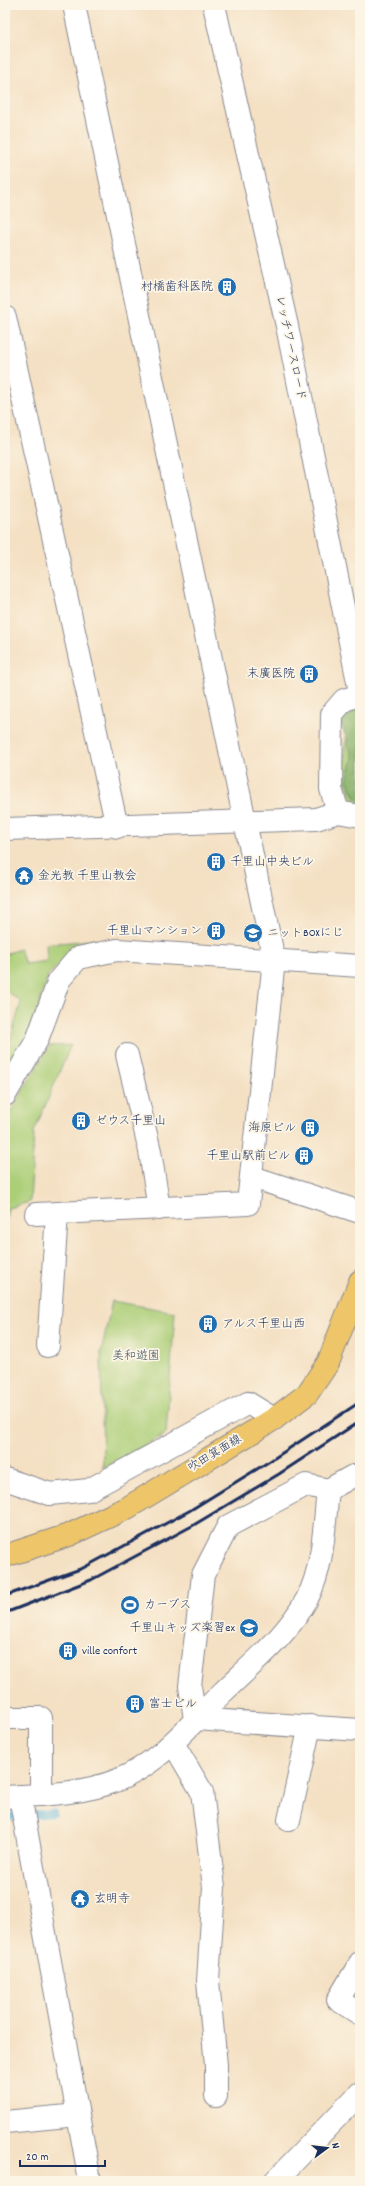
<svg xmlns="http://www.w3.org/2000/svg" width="365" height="2186" font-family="Dekko,'Klee One',sans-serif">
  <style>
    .green { fill: #abce77; stroke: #637e6a }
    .forest { fill: #88b168; stroke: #527063 }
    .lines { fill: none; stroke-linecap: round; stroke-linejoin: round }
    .stream { stroke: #61b3dc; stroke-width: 8 }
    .minor-casing { stroke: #888890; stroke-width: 24 }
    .major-casing { stroke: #888890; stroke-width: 24 }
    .minor { stroke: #fff; stroke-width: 22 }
    .major { stroke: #eec569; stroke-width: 22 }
    .rail { stroke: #1b2f5e; stroke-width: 3 }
    .labels { text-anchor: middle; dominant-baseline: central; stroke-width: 3.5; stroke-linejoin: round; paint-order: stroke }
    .poi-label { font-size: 12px; fill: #1b2f5e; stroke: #fcf5e5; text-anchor: start }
    .street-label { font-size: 12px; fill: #1b2f5e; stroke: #fcf5e5 }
    .park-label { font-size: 12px; fill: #3f5764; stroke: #fcf5e5 }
  </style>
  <rect width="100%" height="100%" fill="#fcf5e5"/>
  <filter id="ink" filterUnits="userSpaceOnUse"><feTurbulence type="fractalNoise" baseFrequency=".025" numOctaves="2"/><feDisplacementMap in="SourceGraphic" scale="8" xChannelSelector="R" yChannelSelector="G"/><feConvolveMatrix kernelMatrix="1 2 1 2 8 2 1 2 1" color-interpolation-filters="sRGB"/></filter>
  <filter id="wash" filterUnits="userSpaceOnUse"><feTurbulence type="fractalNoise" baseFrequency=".012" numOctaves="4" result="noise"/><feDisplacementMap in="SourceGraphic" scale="16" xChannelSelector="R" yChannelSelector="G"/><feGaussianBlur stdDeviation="0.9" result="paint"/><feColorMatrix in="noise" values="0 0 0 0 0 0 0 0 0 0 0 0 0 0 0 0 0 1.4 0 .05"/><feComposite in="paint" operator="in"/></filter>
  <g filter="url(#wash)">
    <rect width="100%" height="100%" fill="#f4e0c3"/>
    <g class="green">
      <polygon points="360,715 360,803 352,800 343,775 345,743"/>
      <polygon points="95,940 79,946 48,975 29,1040 5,1080 5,1059 21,1002 5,990 5,954 20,949 25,964 47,961 46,944"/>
      <polygon points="71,1045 34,1132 30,1202 8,1208 5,1222 5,1121 49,1046"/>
      <polygon points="112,1301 175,1312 166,1434 103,1468 101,1353"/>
    </g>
    <polygon class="forest" points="360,700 360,800 357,799 347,780 353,758 341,723 346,704"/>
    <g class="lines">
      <polyline class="stream" points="5,1817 53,1813"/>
    </g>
  </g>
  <g filter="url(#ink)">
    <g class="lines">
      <g class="minor-casing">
        <g id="minor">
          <polyline points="214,5 287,326 360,692"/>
          <polyline points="5,317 117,827"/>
          <polyline points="360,695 344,700 332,714 331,789 338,812 360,816"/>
          <polyline points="5,829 316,819 338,812"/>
          <polyline points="127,1055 150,1151 159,1209"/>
          <polyline points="5,1095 37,1040 59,980 78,958 117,950 360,966"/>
          <polyline points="252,1177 360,1212"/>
          <polyline points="36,1214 248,1204 274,960 74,5"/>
          <polyline points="48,1346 57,1214"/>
          <polyline points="5,1479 50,1494 89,1490 248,1403 274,1419"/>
          <polyline points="328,1490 306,1485 228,1526 203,1575 190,1686 195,1719 360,1730"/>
          <polyline points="5,1718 41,1718 41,1795"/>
          <polyline points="173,1743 202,1792 214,1887 208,1981 216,2065 216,2096"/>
          <polyline points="20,1796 90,2181"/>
          <path d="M5,1797c38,-2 78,-3 113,-17 42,-17 73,-57 104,-87 30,-29 65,-57 85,-94 17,-33 17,-73 21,-109l25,-14h7"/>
          <polyline points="289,1820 310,1726"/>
          <polyline points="360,1963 338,2000 360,2014"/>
          <polyline points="5,2122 78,2115"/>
          <polyline points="275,2181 360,2093"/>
        </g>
      </g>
      <g class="major-casing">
        <polyline id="major" points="5,1556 69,1535 127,1508 274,1419 307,1394 328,1363 360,1281"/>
      </g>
      <use href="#minor" class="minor"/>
      <use href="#major" class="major"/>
      <g class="rail">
        <polyline points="5,1596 83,1568 189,1511 270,1461 360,1402"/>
        <polyline points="5,1613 91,1580 192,1526 279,1474 360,1421"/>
      </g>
    </g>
  </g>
  <defs>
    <g id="building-disc" transform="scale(1)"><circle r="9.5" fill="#1f6fb2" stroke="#fcf5e5"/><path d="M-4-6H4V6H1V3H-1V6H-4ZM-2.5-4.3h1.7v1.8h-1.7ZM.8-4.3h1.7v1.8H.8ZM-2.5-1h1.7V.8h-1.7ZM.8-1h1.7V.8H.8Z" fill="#fff"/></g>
    <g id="temple-disc" transform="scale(1)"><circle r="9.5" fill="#1f6fb2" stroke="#fcf5e5"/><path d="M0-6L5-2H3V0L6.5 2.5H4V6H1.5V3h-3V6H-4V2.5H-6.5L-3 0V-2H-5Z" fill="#fff"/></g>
    <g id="school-disc" transform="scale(1)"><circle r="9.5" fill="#1f6fb2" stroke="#fcf5e5"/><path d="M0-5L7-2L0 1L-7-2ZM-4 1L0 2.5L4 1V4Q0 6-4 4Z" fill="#fff"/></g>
    <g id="stadium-disc" transform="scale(1)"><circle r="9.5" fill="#1f6fb2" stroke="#fcf5e5"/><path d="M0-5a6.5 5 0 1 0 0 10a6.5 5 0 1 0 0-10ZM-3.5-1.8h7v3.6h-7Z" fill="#fff"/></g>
  </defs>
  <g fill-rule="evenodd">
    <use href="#building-disc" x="227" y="287"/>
    <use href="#building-disc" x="309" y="674"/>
    <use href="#building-disc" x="216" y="862"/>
    <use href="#temple-disc" x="24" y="876"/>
    <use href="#building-disc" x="216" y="931"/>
    <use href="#school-disc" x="253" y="933"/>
    <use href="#building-disc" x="81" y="1121"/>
    <use href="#building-disc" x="310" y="1128"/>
    <use href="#building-disc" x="304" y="1156"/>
    <use href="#building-disc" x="208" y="1324"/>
    <use href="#stadium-disc" x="130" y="1605"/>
    <use href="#school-disc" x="249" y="1628"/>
    <use href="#building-disc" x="68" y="1651"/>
    <use href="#building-disc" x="135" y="1704"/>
    <use href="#temple-disc" x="80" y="1899"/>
  </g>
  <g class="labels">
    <g class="poi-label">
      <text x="213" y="287" text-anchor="end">村橋歯科医院</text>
      <text x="295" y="674" text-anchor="end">末廣医院</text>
      <text x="230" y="862">千里山中央ビル</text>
      <text x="38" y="876">金光教 千里山教会</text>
      <text x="202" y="931" text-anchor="end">千里山マンション</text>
      <text x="267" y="933">ニットBOXにじ</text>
      <text x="95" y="1121">ゼウス千里山</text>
      <text x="296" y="1128" text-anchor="end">海原ビル</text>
      <text x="290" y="1156" text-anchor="end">千里山駅前ビル</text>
      <text x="222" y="1324">アルス千里山西</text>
      <text x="144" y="1605">カーブス</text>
      <text x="235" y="1628" text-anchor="end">千里山キッズ楽習ex</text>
      <text x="82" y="1651">ville confort</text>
      <text x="149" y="1704">富士ビル</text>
      <text x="94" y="1899">玄明寺</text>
    </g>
    <g class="street-label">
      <text transform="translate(290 348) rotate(78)">レッチワースロード</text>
      <text transform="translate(215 1454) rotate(-31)">吹田箕面線</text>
    </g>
    <g class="park-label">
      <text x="136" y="1356">美和遊園</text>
    </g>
  </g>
  <rect width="365" height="2186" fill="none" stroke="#fcf5e5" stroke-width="20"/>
  <g transform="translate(327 2148) rotate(75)" stroke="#fcf5e5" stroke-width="3" paint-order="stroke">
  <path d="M0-3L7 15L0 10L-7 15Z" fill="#1b2f5e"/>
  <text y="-6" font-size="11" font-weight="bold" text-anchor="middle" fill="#1b2f5e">N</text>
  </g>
  <path d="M20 2160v6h85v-6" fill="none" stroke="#1b2f5e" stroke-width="2"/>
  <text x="26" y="2160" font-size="12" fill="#1b2f5e" stroke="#fcf5e5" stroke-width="3" paint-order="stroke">20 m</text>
</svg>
